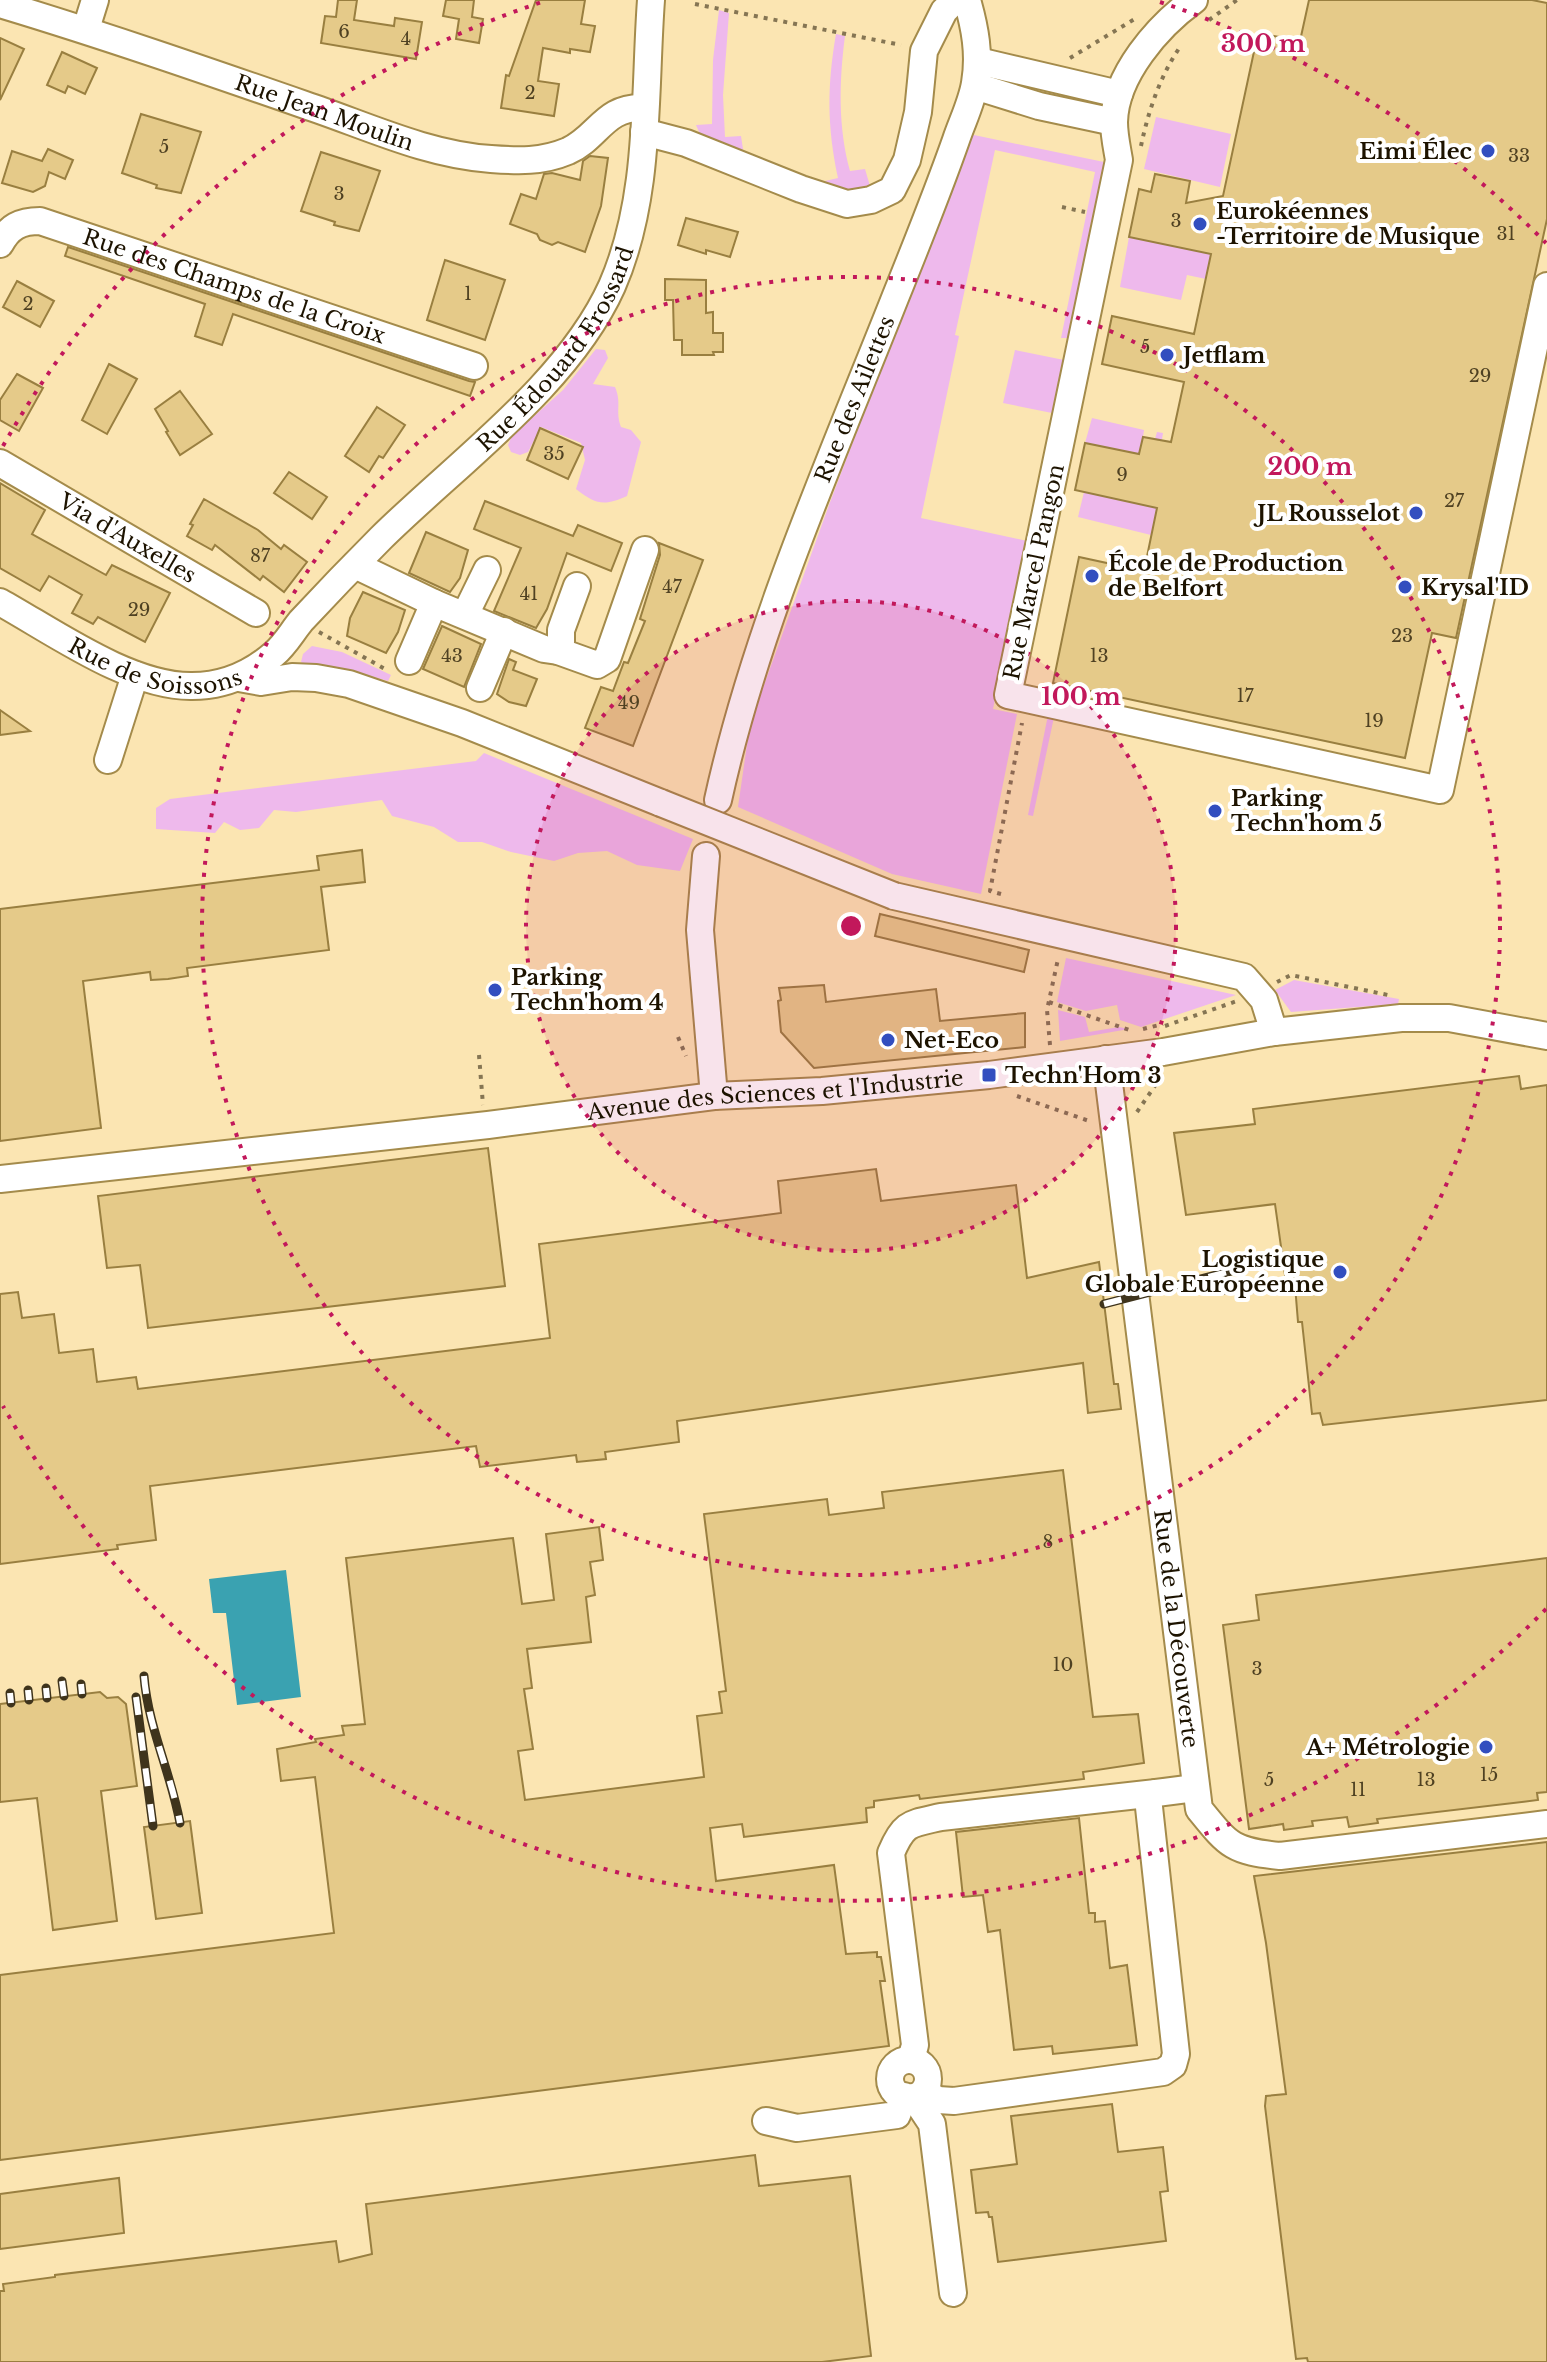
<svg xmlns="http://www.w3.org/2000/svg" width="1547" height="2362" font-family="'Libre Baskerville',serif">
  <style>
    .green { fill: #eeb9ec }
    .water { fill: #3aa2b1 }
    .building { fill: #e5ca89; stroke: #997f40; stroke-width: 2 }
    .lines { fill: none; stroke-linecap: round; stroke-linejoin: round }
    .minor-casing { stroke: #a48b4b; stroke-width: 30 }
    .path { stroke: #857553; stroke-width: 4; stroke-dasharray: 4 6; stroke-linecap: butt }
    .minor { stroke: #fff; stroke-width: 26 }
    .rail-casing { stroke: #3f341c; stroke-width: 9 }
    .rail { stroke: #fff; stroke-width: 6; stroke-dasharray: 18; stroke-linecap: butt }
    .minor-bridge-casing { stroke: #a48b4b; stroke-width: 30; stroke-linecap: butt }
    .minor-bridge { stroke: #fff; stroke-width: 26 }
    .ring { fill: none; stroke: #c2185b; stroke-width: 4; stroke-dasharray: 4 8 }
    .poi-dot { fill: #324ebf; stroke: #fff; stroke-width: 3 }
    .labels { text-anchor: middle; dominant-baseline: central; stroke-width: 8; stroke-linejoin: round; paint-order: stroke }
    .number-label { font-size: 18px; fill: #4f4122 }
    .street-label { font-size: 22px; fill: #1d1300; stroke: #fff }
    .poi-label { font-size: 22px; font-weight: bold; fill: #1d1300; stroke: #fff; text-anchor: start }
    .centre { fill: #c2185b; stroke: #fff; stroke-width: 4 }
    .ring-label { font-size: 24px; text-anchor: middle; font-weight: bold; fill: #c2185b; stroke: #fff; stroke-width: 8; stroke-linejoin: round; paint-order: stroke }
  </style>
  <rect width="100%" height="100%" fill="#fbe5b2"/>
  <g class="green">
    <polygon points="719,10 729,13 723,95 725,137 741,136 743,149 740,152 700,134 696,125 712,124 713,60"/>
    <path d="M836,34l9,2c-6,46 -7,91 5,135l15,-2 5,17 -26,6 -21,-7 2,-4 13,-3c-11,-52 -11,-92 -2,-144z"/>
    <polygon points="1156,117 1231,134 1220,187 1144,169"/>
    <polygon points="974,135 1104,162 1069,338 1061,338 1095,172 995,150 955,335 959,336 921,518 1027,541 993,709 1017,714 981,894 892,874 738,807 750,724 829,505 951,183 970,138"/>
    <polygon points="1129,237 1211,254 1206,279 1187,275 1181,300 1120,287"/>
    <path d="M596,349l9,1 3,8 -15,26 22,3c7,16 0,24 6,40l10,3 10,12 -14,54c-22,10 -31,9 -51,-7l9,-29 -4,-17 -40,-16 -13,25 -8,3 -9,-3 -3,-7 4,-9 51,-46z"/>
    <polygon points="1015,350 1064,360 1052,413 1003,403"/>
    <polygon points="1092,418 1144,430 1142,444 1153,446 1157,432 1163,433 1159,458 1085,443"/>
    <polygon points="1084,492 1157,508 1151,535 1078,517"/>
    <polygon points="312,646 342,652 391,675 388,681 357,672 308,666 301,662 303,654"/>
    <polygon points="1048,715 1054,717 1033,816 1028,815"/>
    <polygon points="484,753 693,839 680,871 637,865 607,851 578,853 554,861 511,852 482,842 458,842 434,827 392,816 382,800 296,812 274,810 259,828 240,830 224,822 215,833 156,829 156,808 170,799 476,761"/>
    <polygon points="1066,958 1236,995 1141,1027 1120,1020 1117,1005 1086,1011 1057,1002"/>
    <polygon points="1294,980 1399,999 1398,1004 1291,1012 1275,990"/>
    <polygon points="1058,1010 1085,1017 1089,1032 1119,1027 1129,1029 1060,1041"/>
  </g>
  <polygon class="water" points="286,1570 301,1697 237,1705 226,1613 213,1613 209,1579"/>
  <g class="building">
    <polygon points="338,0 357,0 354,20 394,26 395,18 422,22 416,59 321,43 325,16 336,17"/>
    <polygon points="446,0 474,0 472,17 483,19 479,43 456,39 459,19 443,16"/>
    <polygon points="536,0 585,0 581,24 595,26 590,52 570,49 570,53 543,48 538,81 559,84 554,116 501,108 506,75 509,76"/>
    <polygon points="1309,0 1532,0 1547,3 1547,219 1456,638 1432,633 1405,758 1053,683 1079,557 1144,571 1157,508 1075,490 1085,443 1139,454 1143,437 1171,442 1184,382 1102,364 1112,316 1194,334 1211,254 1129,237 1139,189 1151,192 1155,174 1190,181 1186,203 1223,196 1258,33 1300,41"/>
    <polygon points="0,38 24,49 0,100"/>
    <polygon points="62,52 97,68 85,94 68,86 65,93 47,85"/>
    <polygon points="141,114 201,132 181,193 156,188 157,185 122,173"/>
    <polygon points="48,149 73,160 65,179 49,172 45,186 33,192 2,183 12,151 42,161"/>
    <polygon points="321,152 380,171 359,231 334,225 335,222 301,211"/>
    <polygon points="590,156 608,158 601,206 585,252 558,242 552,245 540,240 537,234 510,224 521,194 536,199 544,174 552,173 580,180 583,161"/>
    <polygon points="686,218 738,232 730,257 706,250 706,254 678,245"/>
    <polygon points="68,247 469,381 475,382 470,396 233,314 222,345 195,336 205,304 65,256"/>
    <polygon points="445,260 505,280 485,340 427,320"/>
    <polygon points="665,279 706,280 706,313 713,312 713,333 723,333 723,352 713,352 714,355 682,355 682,340 674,340 673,300 665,300"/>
    <polygon points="17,281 54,301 40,327 3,307"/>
    <polygon points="109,364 137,379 107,434 82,420"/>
    <polygon points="17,374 43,388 19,431 0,420 0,400"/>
    <polygon points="180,391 212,434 180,455 166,432 168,431 155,409"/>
    <polygon points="377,407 405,425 383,458 379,456 369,472 345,456"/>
    <polygon points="540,428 583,447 568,479 527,460"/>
    <polygon points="289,472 327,497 312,519 274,493"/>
    <polygon points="0,483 45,510 32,534 106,575 112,565 170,593 145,642 98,617 93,624 72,613 82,595 49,576 40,591 0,568"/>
    <polygon points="204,499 258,530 281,549 284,545 307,562 284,592 263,576 260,580 215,545 212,550 187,536 193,525 190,524"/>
    <polygon points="485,501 573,536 578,525 622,543 611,571 567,553 547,609 536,628 494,611 521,548 474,529"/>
    <polygon points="426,532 468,550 460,578 450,592 409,573"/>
    <polygon points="659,543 703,560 633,746 585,728 601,687 613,691 624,662 628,663 645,621 640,619 660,555"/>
    <polygon points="363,592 405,610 398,632 386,653 347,636 350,618"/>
    <polygon points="442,626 481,644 464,687 423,669"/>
    <polygon points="509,659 516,662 513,670 537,679 526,706 509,702 497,694"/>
    <polygon points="0,710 30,731 0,735"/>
    <polygon points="362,850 365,882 321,887 329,950 187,968 188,976 168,979 151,980 150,972 83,981 101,1128 0,1141 0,909 319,870 317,856"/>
    <polygon points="880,914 1029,950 1024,972 875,936"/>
    <polygon points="824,985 826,1002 936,989 940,1021 1025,1013 1025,1047 814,1068 781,1032 778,1001 781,1000 779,988"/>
    <polygon points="1519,1076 1521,1089 1547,1085 1547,1400 1323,1425 1320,1413 1312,1414 1302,1322 1298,1322 1294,1273 1285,1275 1275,1204 1186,1215 1174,1133 1255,1124 1253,1109"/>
    <polygon points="488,1148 505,1286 148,1328 140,1265 107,1268 98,1196"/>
    <polygon points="876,1169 881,1201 1016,1185 1027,1278 1099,1262 1114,1384 1118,1384 1121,1409 1088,1413 1083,1363 677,1421 679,1442 605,1452 606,1459 577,1462 576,1455 480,1467 476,1446 150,1486 156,1540 117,1545 118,1549 0,1564 0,1294 18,1292 22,1318 54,1314 59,1353 93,1349 97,1382 136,1377 138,1389 550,1338 539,1244 781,1213 778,1181"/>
    <polygon points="1063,1470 1093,1717 1138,1714 1144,1763 1083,1772 1084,1779 920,1799 919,1795 874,1801 874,1807 866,1808 867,1822 744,1837 742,1824 710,1828 716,1881 834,1865 846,1954 877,1952 877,1957 881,1957 885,1981 880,1981 889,2046 0,2160 0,1975 334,1933 315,1777 281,1781 277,1749 316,1742 315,1739 344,1735 342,1726 365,1724 346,1558 513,1538 522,1604 554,1600 546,1534 599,1527 603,1560 590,1562 595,1595 586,1597 591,1642 527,1649 532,1688 524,1689 533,1749 518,1751 525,1800 704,1777 697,1716 722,1713 719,1692 726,1691 704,1514 827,1499 829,1515 884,1508 882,1492"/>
    <polygon points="1547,1558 1547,1792 1537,1793 1538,1800 1377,1819 1378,1823 1349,1827 1347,1817 1312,1821 1313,1826 1284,1830 1283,1824 1249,1829 1223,1625 1259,1620 1256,1595"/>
    <polygon points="100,1692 107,1698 118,1697 126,1704 137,1786 101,1791 117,1921 53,1930 37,1798 0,1802 0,1704"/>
    <polygon points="1079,1818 1089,1913 1095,1913 1095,1922 1105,1921 1110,1968 1127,1965 1137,2045 1053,2054 1052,2046 1014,2050 1000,1930 988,1932 983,1895 963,1897 956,1832"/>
    <polygon points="190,1821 202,1913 156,1919 144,1827"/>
    <polygon points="1547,1842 1547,2362 1308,2362 1307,2358 1296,2359 1265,2106 1266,2096 1286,2094 1266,1943 1254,1876"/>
    <polygon points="1112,2104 1118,2152 1163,2147 1168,2191 1160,2192 1166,2241 998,2262 992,2217 989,2217 988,2212 976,2213 971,2170 1017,2164 1011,2116"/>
    <polygon points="755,2155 759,2186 850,2176 871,2356 822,2362 0,2362 0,2291 4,2291 3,2284 55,2277 55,2275 336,2241 339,2262 372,2254 366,2204"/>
    <polygon points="119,2178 124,2233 0,2249 0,2194"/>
  </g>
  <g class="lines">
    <g class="minor-casing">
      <g id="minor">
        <path d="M1194,0c-36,26 -79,75 -80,122 0,13 3,26 5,38l-111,535 432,95 107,-504"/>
        <path id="s1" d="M0,4c103,31 204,66 305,101 60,20 122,50 186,54 27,2 51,3 77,-8 31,-14 36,-45 76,-43"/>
        <polyline points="86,29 95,0"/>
        <polyline points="978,61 1119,94"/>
        <polyline points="975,86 1039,106 1114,122"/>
        <polyline points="644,132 686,143 801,189 847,204 871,200 892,190 907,160 918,112 924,51 944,11 952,3 960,0"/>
        <path id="s2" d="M0,244c9,-17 20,-23 40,-23l434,145"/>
        <path id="s3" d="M0,463l256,150"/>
        <polyline points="355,565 434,603 544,649 558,651 597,665 607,659 645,550"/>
        <path id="s4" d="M0,602c54,30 130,85 192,84 31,0 59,-12 82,-32 11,-9 18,-22 27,-33 26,-28 53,-56 80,-83 76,-75 187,-154 231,-252 39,-89 32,-191 39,-286"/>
        <polyline points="465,615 487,570"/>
        <polyline points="558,651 561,642 561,630 577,586"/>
        <polyline points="409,661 434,603"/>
        <polyline points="239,678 261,682 292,677 316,678 349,684 462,723 661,803"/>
        <polyline points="480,688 504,631"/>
        <polyline points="108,760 135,675"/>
        <path id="s5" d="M718,800c38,-173 112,-338 177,-502 21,-52 42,-104 61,-158 6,-18 16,-38 19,-57 5,-29 0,-55 -8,-83"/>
        <polyline points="706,856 700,930 714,1096"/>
        <polyline points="894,896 1244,977 1264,1000 1274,1032"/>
        <path id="s6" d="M1106,1059l93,750c30,37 33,42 81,47l267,-32"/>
        <path id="s7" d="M0,1179l488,-54 226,-29 108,-5 167,-16 174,-23 111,-20 127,-14h48l98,18"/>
        <path d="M911,2059l4,-14 -24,-192c13,-31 19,-29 50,-36l215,-24"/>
        <circle cx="909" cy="2079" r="19"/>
        <polyline points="924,2092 938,2100 954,2101 1163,2072 1173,2065 1176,2054 1148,1798 1156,1793 1195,1788"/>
        <polyline points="914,2097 932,2124 953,2293"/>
        <polyline points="766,2121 797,2128 897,2115 904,2096"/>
      </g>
    </g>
    <g class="path">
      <polyline points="695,4 901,45"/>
      <polyline points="1209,20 1237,0"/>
      <polyline points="1070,58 1138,17"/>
      <path d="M1141,146c7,-34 19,-70 39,-99"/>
      <polyline points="1062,207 1085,212"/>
      <polyline points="319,632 385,669"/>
      <polyline points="1001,894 990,891 1022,723"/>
      <polyline points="1277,982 1291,975 1388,995"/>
      <polyline points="1049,1002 1132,1031"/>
      <polyline points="1165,1026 1237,1001"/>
      <polyline points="1143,1029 1163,1024"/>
      <polyline points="678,1037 686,1056"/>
      <polyline points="1050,1045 1047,1010 1058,959"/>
      <polyline points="479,1055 483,1105"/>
      <polyline points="1017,1096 1092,1122"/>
      <polyline points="1137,1112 1161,1077"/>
    </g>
    <use href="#minor" class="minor"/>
    <g class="rail-casing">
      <g id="rail">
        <polyline points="1223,1290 1295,1287"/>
        <polyline points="1104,1304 1251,1266 1284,1263"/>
        <path d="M144,1676c4,51 27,97 36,147"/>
        <polyline points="62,1681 64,1696"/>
        <polyline points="81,1684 82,1694"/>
        <polyline points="46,1688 47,1698"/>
        <polyline points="28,1690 29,1700"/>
        <polyline points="10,1693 11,1703"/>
        <polyline points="136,1697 153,1826"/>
      </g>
    </g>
    <use href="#rail" class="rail"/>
    <g class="minor-bridge-casing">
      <polyline id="minor-bridge" points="661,803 894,896"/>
    </g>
    <use href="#minor-bridge" class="minor-bridge"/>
  </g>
  <circle cx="851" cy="926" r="325" fill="#c2185b" fill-opacity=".12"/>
  <g class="ring">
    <circle cx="851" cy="926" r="325"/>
    <circle cx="851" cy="926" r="649"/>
    <path d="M1546 1609A974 974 0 0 1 3 1406M3 446A974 974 0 0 1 542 2M1160 2A974 974 0 0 1 1546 243"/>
  </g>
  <g class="poi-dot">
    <circle cx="1488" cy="151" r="8"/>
    <circle cx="1200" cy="224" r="8"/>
    <circle cx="1167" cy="355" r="8"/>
    <circle cx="1416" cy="513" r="8"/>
    <circle cx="1092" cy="576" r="8"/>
    <circle cx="1405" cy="587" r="8"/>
    <circle cx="1215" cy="811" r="8"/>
    <circle cx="495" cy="990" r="8"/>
    <circle cx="888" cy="1040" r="8"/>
    <rect x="981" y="1067" width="16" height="16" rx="4"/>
    <circle cx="1340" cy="1272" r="8"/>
    <circle cx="1486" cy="1747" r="8"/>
  </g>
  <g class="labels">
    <g class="number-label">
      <text x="344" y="32">6</text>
      <text x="406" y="39">4</text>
      <text x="530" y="93">2</text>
      <text x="164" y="147">5</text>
      <text x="1519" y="156">33</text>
      <text x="339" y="194">3</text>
      <text x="1176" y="221">3</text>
      <text x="1506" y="234">31</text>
      <text x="468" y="294">1</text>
      <text x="28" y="304">2</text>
      <text x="1145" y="347">5</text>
      <text x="1480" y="376">29</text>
      <text x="554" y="454">35</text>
      <text x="1122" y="475">9</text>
      <text x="1454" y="501">27</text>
      <text x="260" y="556">87</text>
      <text x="672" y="587">47</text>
      <text x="529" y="594">41</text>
      <text x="139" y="610">29</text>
      <text x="1402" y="636">23</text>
      <text x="452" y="656">43</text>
      <text x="1099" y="656">13</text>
      <text x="1245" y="696">17</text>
      <text x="629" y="703">49</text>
      <text x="1374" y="721">19</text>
      <text x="1048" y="1542">8</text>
      <text x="1063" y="1665">10</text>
      <text x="1257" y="1669">3</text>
      <text x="1489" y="1775">15</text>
      <text x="1269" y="1780">5</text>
      <text x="1426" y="1780">13</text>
      <text x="1358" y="1790">11</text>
    </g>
    <g class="street-label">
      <text stroke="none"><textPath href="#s1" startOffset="342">Rue Jean Moulin</textPath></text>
      <text stroke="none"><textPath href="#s2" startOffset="254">Rue des Champs de la Croix</textPath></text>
      <text stroke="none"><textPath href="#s4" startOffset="720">Rue Édouard Frossard</textPath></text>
      <text stroke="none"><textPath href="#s5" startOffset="424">Rue des Ailettes</textPath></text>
      <text stroke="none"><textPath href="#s3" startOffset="148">Via d'Auxelles</textPath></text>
      <text transform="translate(1034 572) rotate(-78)">Rue Marcel Pangon</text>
      <text stroke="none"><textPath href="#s4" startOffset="172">Rue de Soissons</textPath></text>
      <text stroke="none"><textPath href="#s7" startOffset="780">Avenue des Sciences et l'Industrie</textPath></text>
      <text stroke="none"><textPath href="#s6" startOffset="574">Rue de la Découverte</textPath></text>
    </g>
    <g class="poi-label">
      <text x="1472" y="151" text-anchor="end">Eimi Élec</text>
      <text x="1216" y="211">Eurokéennes<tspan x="1216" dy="25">-Territoire de Musique</tspan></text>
      <text x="1183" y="355">Jetflam</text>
      <text x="1400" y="513" text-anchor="end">JL Rousselot</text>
      <text x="1108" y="563">École de Production<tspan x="1108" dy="25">de Belfort</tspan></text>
      <text x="1421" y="587">Krysal'ID</text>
      <text x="1231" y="798">Parking<tspan x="1231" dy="25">Techn'hom 5</tspan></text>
      <text x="511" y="977">Parking<tspan x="511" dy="25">Techn'hom 4</tspan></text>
      <text x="904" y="1040">Net-Eco</text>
      <text x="1005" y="1075">Techn'Hom 3</text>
      <text x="1324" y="1259" text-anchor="end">Logistique<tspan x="1324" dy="25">Globale Européenne</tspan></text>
      <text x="1470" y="1747" text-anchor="end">A+ Métrologie</text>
    </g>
  </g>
  <circle cx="851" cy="926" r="12" class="centre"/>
  <g class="ring-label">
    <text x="1263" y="52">300 m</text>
    <text x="1310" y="475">200 m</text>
    <text x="1081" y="705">100 m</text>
  </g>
</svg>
